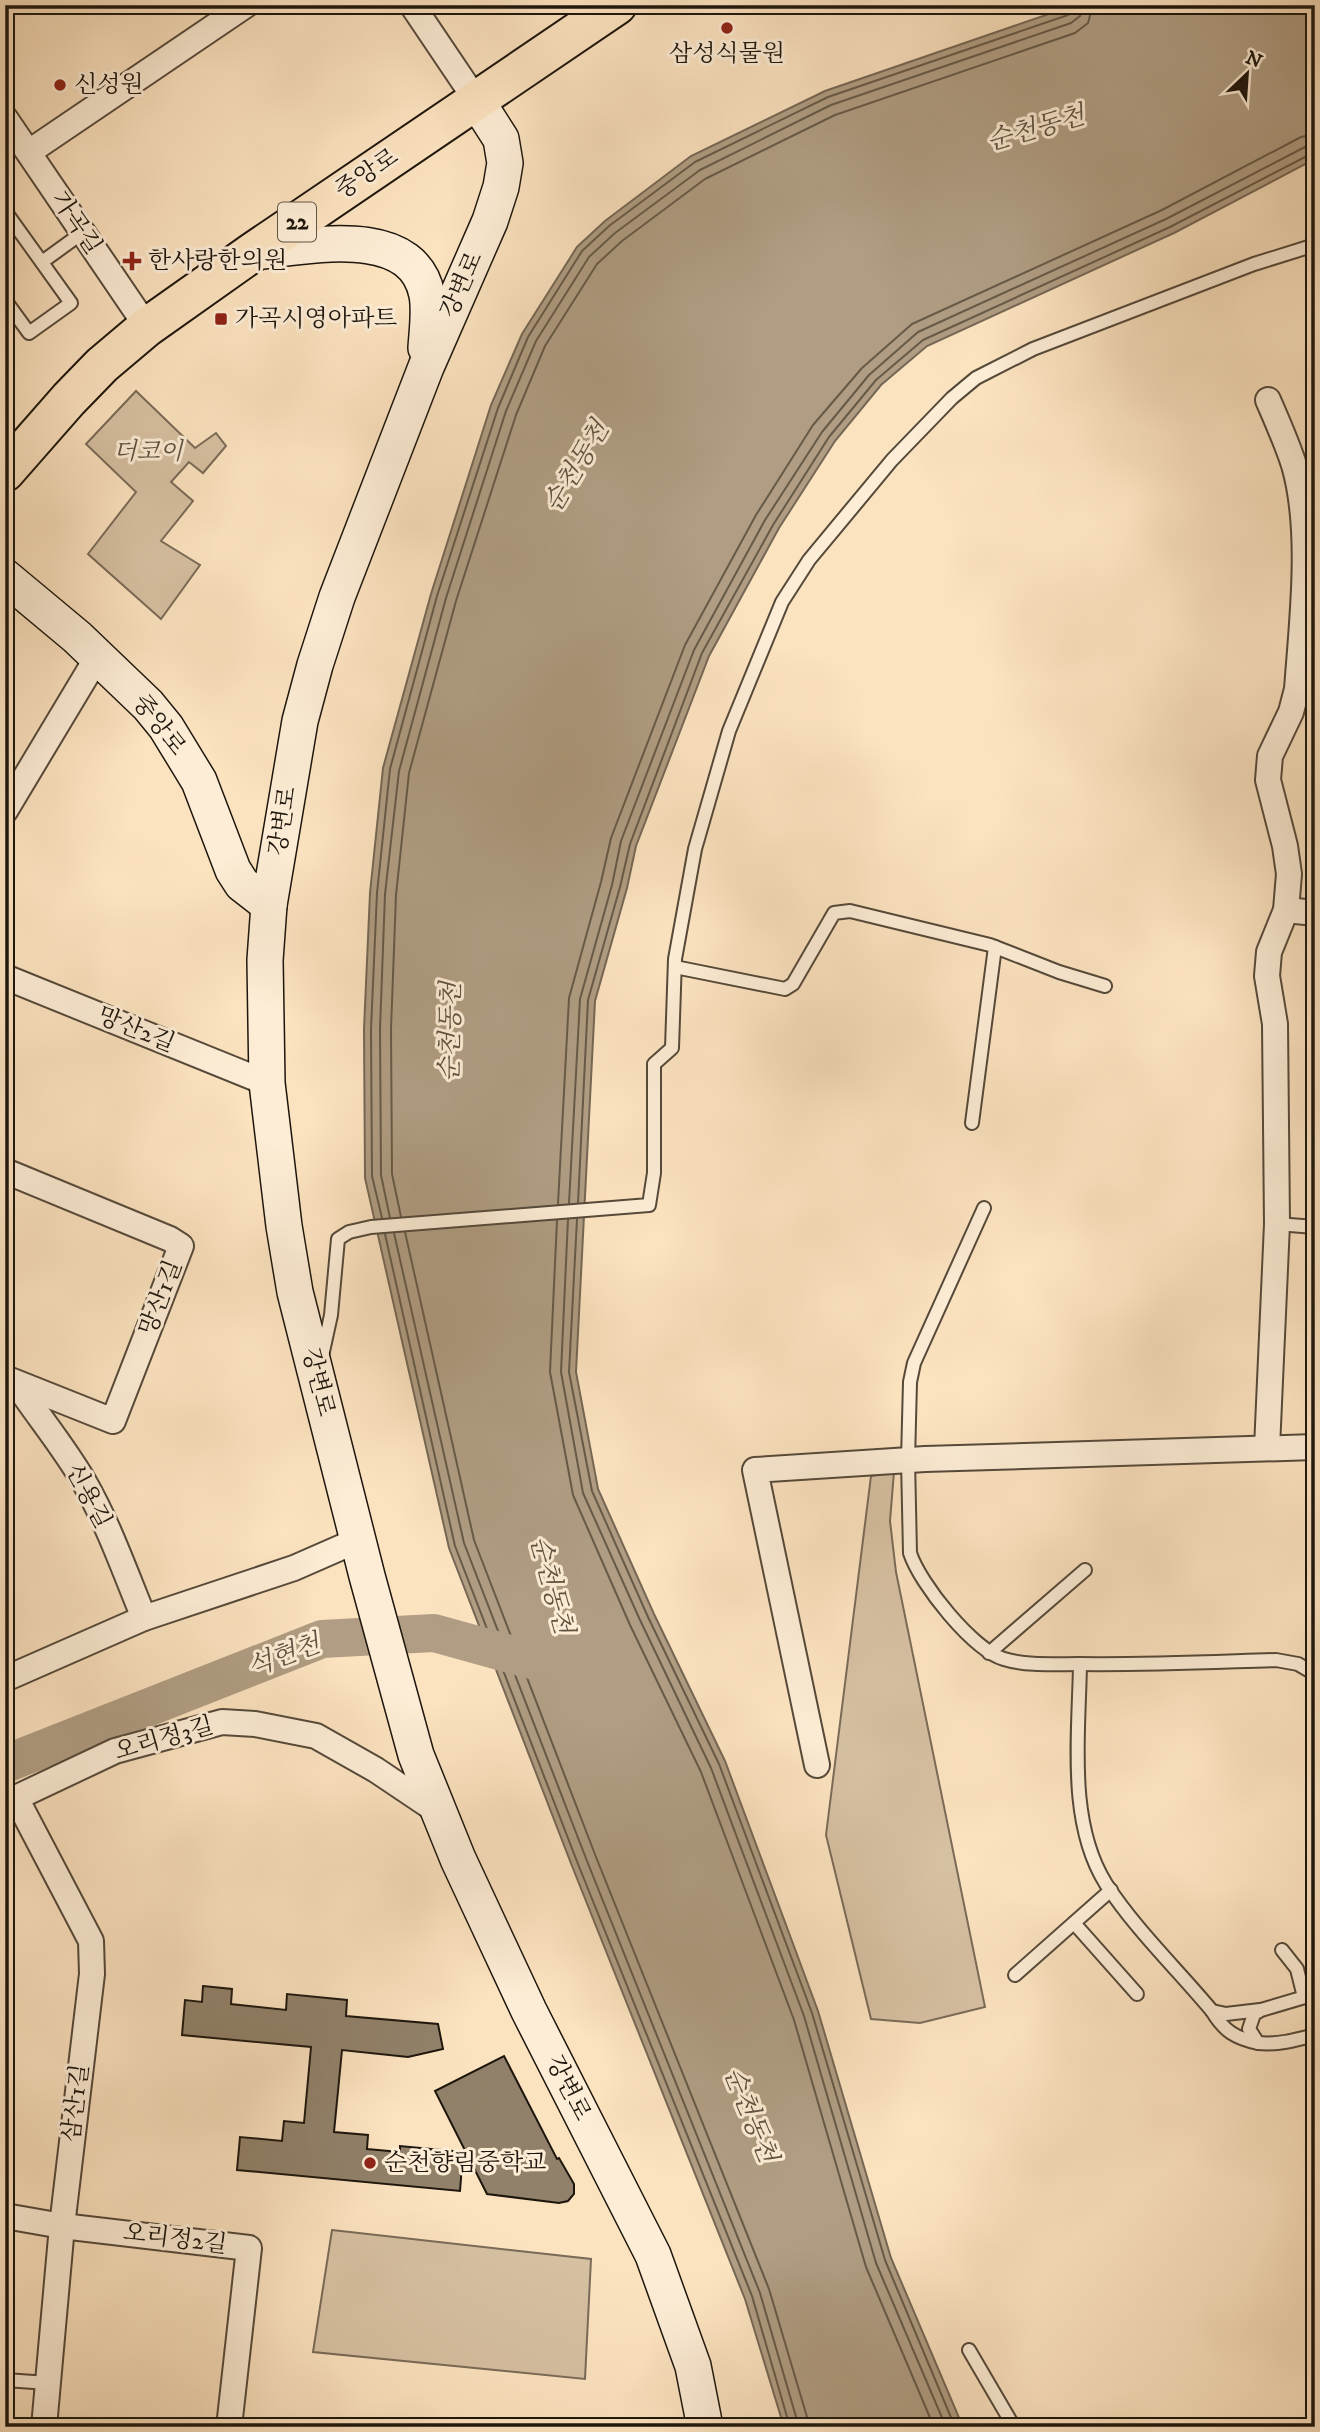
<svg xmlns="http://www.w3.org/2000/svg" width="1320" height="2432" font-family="'IM FELL DW Pica','Noto Serif KR',serif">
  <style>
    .green { fill: #d6c0a2; stroke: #7a6b58; stroke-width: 2 }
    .water { fill: #b09d83; stroke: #756754; stroke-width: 2 }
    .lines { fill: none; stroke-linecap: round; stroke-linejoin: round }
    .shore { stroke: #665a48; stroke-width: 2 }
    .river { stroke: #b09d83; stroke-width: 38 }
    .building { fill: #91816a; stroke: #1d160d; stroke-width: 2 }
    .lane-casing { stroke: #55493a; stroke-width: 16 }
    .street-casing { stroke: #55493a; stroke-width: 28 }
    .secondary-casing { stroke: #1d160d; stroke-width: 38 }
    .primary-casing { stroke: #1d160d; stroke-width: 42 }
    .lane { stroke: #fdedd6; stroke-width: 12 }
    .street { stroke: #fdedd6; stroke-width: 24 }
    .secondary { stroke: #fdedd6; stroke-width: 35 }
    .primary { stroke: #fce3c0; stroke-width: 38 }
    .poi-dot { fill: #8f2418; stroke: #fdedd6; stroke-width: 2.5 }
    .labels { text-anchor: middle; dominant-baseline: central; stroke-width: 6; stroke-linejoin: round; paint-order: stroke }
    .shield { fill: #fdedd6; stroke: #605649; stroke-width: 2 }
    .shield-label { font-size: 23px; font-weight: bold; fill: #1d160d }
    .poi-label { font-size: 24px; fill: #1d160d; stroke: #fdedd6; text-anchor: start }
    .street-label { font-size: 24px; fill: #1d160d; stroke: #fdedd6 }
    .park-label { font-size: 24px; font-style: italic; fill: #5e5241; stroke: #fdedd6 }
    .water-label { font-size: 26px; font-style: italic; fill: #5f5342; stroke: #fdedd6 }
  </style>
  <rect width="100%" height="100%" fill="#fce3c0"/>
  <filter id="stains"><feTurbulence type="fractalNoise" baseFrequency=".00286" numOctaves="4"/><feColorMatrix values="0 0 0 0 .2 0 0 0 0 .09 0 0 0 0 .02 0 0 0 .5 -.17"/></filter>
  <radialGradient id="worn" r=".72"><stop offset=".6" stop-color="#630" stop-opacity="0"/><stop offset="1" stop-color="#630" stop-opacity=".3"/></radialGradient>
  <g class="green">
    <polygon points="136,391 195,448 216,433 226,446 203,473 189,462 171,482 193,501 161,541 200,565 161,619 88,554 136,492 86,444"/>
    <polygon points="894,1472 890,1521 896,1572 985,2007 920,2023 871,2019 826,1835 871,1476"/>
    <polygon points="332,2230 591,2259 585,2379 313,2352"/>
  </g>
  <polygon class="water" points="1075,5 1315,5 1315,159 1174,233 927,346 881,385 835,441 779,528 709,656 636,846 627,888 595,1001 576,1372 598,1489 654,1614 725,1761 818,2011 891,2258 963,2427 784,2427 745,2299 572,1866 449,1548 365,1178 364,1029 370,893 383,768 431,594 491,405 522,334 577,247 605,221 691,156 825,91"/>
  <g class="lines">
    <g class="shore">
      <polyline points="569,1203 580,999 612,885 621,841 694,650 765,520 822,432 869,375 918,332 1166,219 1305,147 1315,145"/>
      <polyline points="578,1203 588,1000 620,887 630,844 702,653 773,525 829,437 876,380 923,340 1170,227 1309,155 1315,154"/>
      <polyline points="558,1204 569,998 601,882 611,838 685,645 756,515 813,425 862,368 912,324 1162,210 1301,137 1315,134"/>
      <polyline points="401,1217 392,1174 391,1029 396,895 409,773 456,601 516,415 545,346 597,264 622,241 705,179 835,115 1075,33 1088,23 1093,5"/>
      <polyline points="382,1218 372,1176 371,1029 377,893 390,769 437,596 498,408 528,337 582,251 609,226 695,162 828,97 1068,15 1072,11 1073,5"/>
      <polyline points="390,1218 381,1175 380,1029 385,894 399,771 446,598 506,411 536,341 589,257 615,233 700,170 831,105 1071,23 1080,16 1082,5"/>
      <polyline points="568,1219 561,1372 583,1493 640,1620 711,1768 804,2016 876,2263 946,2427"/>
      <polyline points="577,1219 569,1372 592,1491 648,1617 719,1764 812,2013 885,2260 955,2427"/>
      <polyline points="557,1220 550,1372 573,1495 630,1625 701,1772 794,2020 866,2267 934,2427"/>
      <polyline points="405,1232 474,1540 596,1857 769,2289 810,2427"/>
      <polyline points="394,1233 464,1543 587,1861 760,2293 799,2427"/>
      <polyline points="385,1234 455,1546 578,1864 752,2296 790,2427"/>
    </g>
    <polyline class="river" points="5,1764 322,1639 434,1633 539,1662"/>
  </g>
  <g class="building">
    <polygon points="203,1986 232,1989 231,2004 286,2010 287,1994 347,2000 346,2016 438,2024 443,2049 408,2057 342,2050 334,2132 368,2135 367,2149 400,2152 400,2146 463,2152 460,2191 237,2170 240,2137 282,2141 284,2121 304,2123 311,2047 182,2035 185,2000 202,2002"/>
    <polygon points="504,2056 557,2159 559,2158 574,2184 574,2194 568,2201 559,2203 487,2194 435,2091"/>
  </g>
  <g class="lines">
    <g class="lane-casing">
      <g id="lane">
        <polyline points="5,211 71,303 29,333 5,300"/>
        <polyline points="42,262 82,233"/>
        <polyline points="675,967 785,989 793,984 834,913 850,911 990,945 1059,972 1105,986"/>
        <polyline points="972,1123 995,947"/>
        <path d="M984,1208l-70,155 -4,19 -2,78 2,93c10,31 63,97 94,106 23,7 50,5 74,5 66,1 132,-2 198,-4l22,4 17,10"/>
        <polyline points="1277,1224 1315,1227"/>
        <polyline points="322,1356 331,1315 338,1239 349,1232 371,1227 649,1205 654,1173 654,1064 672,1048 675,959 695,849 729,731 782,602 809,560 892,460 952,398 976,378 1033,349 1254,264 1315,245"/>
        <polyline points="989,1653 1085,1570"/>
        <path d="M1080,1664c-1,70 -13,158 26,220 30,46 71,85 106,127"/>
        <polyline points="1074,1923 1137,1994"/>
        <polyline points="1282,1950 1297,1969 1304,1997"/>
        <polyline points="1015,1975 1111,1890"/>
        <path d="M1315,1994l-54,16 -7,4 -5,15 9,14c20,2 38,-3 57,-8"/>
        <path d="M1258,2043c-23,-5 -34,-12 -46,-32l14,3 34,-4"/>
        <polyline points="969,2350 1014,2427"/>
        <polyline points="5,2380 48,2383"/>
      </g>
    </g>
    <g class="street-casing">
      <g id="street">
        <polyline points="412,5 476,100"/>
        <polyline points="5,118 147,327"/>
        <polyline points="29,152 246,5"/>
        <polyline points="5,811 98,656"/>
        <polyline points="1286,910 1315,913"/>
        <polyline points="5,977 267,1083"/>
        <polyline points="5,1171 170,1239 181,1246 113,1421 5,1378"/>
        <path d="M16,1383c22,33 47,63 67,97 25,43 42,92 61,138"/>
        <path d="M1267,1448l10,-224 -2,-200 -8,-48 2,-24 17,-42 3,-36 -4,-28 -17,-66 2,-24 21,-44 6,-23c5,-68 16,-159 -3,-224 -7,-22 -17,-44 -26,-65"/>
        <polyline points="5,1679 144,1618 294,1568 358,1540"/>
        <polyline points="817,1765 755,1470 925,1459 1315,1447"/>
        <polyline points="16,1798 91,1941 92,1974 62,2226 44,2427"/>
        <polyline points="5,1803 115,1751 222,1722 255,1724 316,1736 376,1770 437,1811"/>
        <polyline points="5,2216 62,2226 249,2248 229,2427"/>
      </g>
    </g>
    <g class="secondary-casing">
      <g id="secondary">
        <polyline points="476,100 501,139 505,163 501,187 490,221 426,367 337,597 315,665 300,721 269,905 265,960 267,1083 284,1226 295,1292 367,1576 416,1755 458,1859 529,2011 653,2255 693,2366 705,2427"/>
        <path d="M253,252c52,-5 160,-30 174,43 3,16 0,37 -1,53"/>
        <polyline points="5,577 77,637 148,705 166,727 199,781 233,870 242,884 269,905"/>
      </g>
    </g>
    <g class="primary-casing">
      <polyline id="primary" points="5,472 69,399 102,365 147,327 253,252 617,5"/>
    </g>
    <use href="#lane" class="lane"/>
    <use href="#street" class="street"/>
    <use href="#secondary" class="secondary"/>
    <use href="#primary" class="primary"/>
  </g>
  <g class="poi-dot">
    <circle cx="727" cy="28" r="7"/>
    <circle cx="60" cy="85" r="7"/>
    <path d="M128.5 250.5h7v7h7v7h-7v7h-7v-7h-7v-7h7z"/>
    <rect x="214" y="312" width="14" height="14" rx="3.5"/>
    <circle cx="370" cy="2163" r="7"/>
  </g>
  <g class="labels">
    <rect class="shield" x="278" y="202.5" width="38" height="39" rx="5"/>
    <g class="shield-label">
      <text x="297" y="222">22</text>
    </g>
    <g class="poi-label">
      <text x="727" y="54" text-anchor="middle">삼성식물원</text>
      <text x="74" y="85">신성원</text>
      <text x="148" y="261">한사랑한의원</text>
      <text x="235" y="319">가곡시영아파트</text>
      <text x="384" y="2163">순천향림중학교</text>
    </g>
    <g class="street-label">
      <text transform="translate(367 174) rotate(-34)">중앙로</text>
      <text transform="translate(76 223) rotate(56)">가곡길</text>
      <text transform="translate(462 285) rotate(-66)">강변로</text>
      <text transform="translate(159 725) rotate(52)">중앙로</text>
      <text transform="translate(283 821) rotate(-81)">강변로</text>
      <text transform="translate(136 1030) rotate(22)">망산2길</text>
      <text transform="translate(161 1298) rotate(-69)">망산1길</text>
      <text transform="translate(318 1382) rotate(76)">강변로</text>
      <text transform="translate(88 1496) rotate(62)">신용길</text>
      <text transform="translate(164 1739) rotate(-16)">오리정3길</text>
      <text transform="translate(568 2088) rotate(63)">강변로</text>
      <text transform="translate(76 2103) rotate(-83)">삼산1길</text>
      <text transform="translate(175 2239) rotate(7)">오리정2길</text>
    </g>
    <g class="park-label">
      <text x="148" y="452">더코이</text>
    </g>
    <g class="water-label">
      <text transform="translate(1036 129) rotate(-16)">순천동천</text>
      <text transform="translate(577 467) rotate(-59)">순천동천</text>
      <text transform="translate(451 1032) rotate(-89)">순천동천</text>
      <text transform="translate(551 1585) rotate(75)">순천동천</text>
      <text transform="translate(284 1656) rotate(-20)">석현천</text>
      <text transform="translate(750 2115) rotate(68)">순천동천</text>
    </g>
  </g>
  <rect width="1320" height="2432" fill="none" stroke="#fce3c0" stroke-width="28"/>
  <rect x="7" y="7" width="1306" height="2418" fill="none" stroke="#1d160d" stroke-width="3.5"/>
  <rect x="14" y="14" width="1292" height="2404" fill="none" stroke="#1d160d" stroke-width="2"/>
  <g transform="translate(1247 74) rotate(25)" stroke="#fdedd6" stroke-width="5" paint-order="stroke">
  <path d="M0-5L12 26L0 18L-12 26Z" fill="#1d160d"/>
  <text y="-10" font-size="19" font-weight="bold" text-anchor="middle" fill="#1d160d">N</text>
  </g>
  <rect width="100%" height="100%" filter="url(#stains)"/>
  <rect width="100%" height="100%" fill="url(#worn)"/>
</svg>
